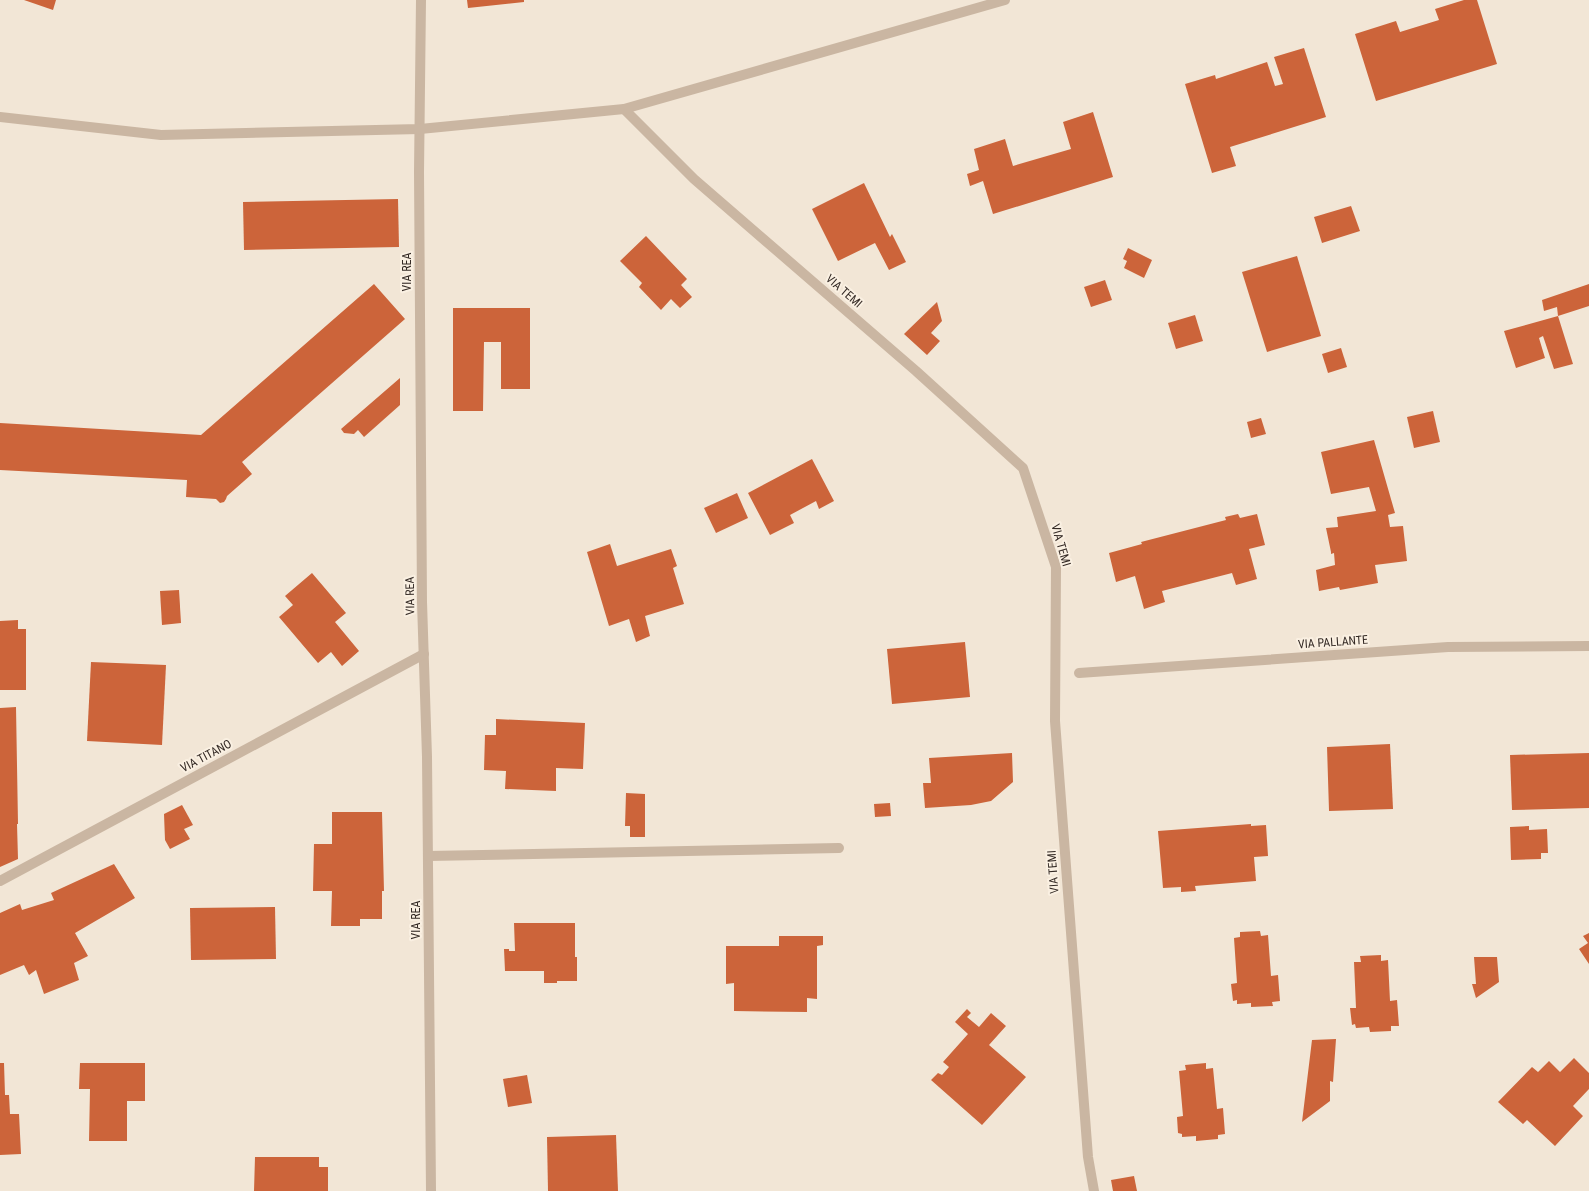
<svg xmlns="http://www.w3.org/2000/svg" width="1589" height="1191" font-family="'Roboto Condensed',sans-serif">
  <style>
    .building { fill: #cc643a }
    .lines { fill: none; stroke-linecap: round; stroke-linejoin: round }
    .minor { stroke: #cab6a2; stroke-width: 10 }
    .labels { text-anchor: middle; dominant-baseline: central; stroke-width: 4; stroke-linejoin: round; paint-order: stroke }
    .street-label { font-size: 12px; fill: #342a25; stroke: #faf0e2 }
  </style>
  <rect width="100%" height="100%" fill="#f2e6d6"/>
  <g class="building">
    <polygon points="24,0 56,0 53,10"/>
    <polygon points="467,0 524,0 524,2 468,8"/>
    <polygon points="1464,0 1477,0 1497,64 1376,101 1355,34 1396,21 1400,32 1439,20 1435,9"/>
    <polygon points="1304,48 1326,117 1230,147 1236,166 1212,173 1185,84 1215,75 1216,79 1267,62 1275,86 1283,84 1274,57"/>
    <polygon points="1093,112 1113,177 993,214 983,181 970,186 967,174 979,170 974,149 1005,139 1013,166 1071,149 1063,122"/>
    <polygon points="864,183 890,237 892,234 906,262 889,270 875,243 838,261 812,209"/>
    <polygon points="398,199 399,247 244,250 243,202"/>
    <polygon points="1351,206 1360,231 1322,243 1314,217"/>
    <polygon points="646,236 687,279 681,285 692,297 680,308 671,299 661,310 639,287 642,283 620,261"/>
    <polygon points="1128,248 1152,260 1144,278 1124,268 1127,261 1123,259"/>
    <polygon points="1297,256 1321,336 1267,352 1242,272"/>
    <polygon points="1105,280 1112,300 1091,307 1084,287"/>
    <polygon points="374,284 405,319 242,462 252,474 227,496 226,499 224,502 220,503 216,499 186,497 187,480 0,470 0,423 201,435"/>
    <polygon points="1589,284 1589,306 1558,316 1557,307 1544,311 1542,300"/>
    <polygon points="937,302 942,321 931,333 940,341 927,355 904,334"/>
    <polygon points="453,308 530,308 530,389 501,389 501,342 484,342 483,411 453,411"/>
    <polygon points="1195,315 1203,341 1176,349 1168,323"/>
    <polygon points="1558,316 1573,364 1554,369 1543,336 1539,338 1545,358 1516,368 1504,331"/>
    <polygon points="1341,348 1347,367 1328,373 1322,354"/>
    <polygon points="400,378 400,405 364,437 358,430 354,434 344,433 341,429"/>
    <polygon points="1433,411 1440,442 1414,448 1407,417"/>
    <polygon points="1261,418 1266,434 1251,438 1247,422"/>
    <polygon points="1374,440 1395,513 1388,515 1390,527 1403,526 1407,561 1375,565 1378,583 1340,590 1339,587 1319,591 1316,570 1335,565 1334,553 1331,554 1331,552 1326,528 1338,527 1337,517 1376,511 1369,487 1331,494 1321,452"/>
    <polygon points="812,459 834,501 819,509 816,501 790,515 794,523 770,535 748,493"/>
    <polygon points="737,493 748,518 716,533 704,508"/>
    <polygon points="1238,514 1240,518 1257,514 1265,545 1249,549 1257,579 1236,585 1232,573 1162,591 1165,602 1144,609 1135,576 1116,582 1109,553 1142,544 1141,542 1226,520 1225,517"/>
    <polygon points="610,544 617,566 671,549 677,566 673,568 684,604 645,616 650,636 636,642 629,619 609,626 587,552"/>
    <polygon points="312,573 346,613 335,622 359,651 342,666 331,652 318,663 279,617 293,605 285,596"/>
    <polygon points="179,590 181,623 162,625 160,591"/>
    <polygon points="18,620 18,629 26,629 26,690 0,690 0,621"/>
    <polygon points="965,642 970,697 892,704 887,649"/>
    <polygon points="91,662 166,665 162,745 87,741"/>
    <polygon points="16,707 18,824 17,824 18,859 0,867 0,708"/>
    <polygon points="496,719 585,723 583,769 556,768 556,791 505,789 506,771 484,770 485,735 496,735"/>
    <polygon points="1390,744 1393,809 1329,811 1327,747"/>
    <polygon points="1012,753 1013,782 991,801 971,805 925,808 923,783 931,783 929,758"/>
    <polygon points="1589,753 1589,808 1512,810 1510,755"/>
    <polygon points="626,793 645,794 645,837 630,837 630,826 625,826"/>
    <polygon points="890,803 891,816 875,817 874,804"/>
    <polygon points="182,805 193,825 184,829 190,839 170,849 165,840 164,814"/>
    <polygon points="332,812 382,812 384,891 382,891 382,919 360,919 360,926 331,926 332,891 313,891 314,844 332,844"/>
    <polygon points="1251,824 1251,826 1266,825 1268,856 1254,857 1256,881 1195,886 1196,891 1181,892 1181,887 1163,888 1158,831"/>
    <polygon points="1529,826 1529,830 1547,829 1548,853 1541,853 1541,859 1511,860 1510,827"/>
    <polygon points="114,864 135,898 75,933 88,956 74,963 79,980 44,994 36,970 29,975 24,965 0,975 0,913 20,904 22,910 54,900 51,893"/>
    <polygon points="275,907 276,959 191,960 190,908"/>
    <polygon points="514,923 575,923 575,957 577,957 577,981 557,981 557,983 544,983 544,971 505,971 504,949 509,949 509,951 515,951"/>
    <polygon points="1260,931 1261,936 1268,935 1271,976 1278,975 1280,1001 1272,1002 1273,1006 1251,1007 1251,1003 1237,1004 1237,1000 1233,1001 1231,984 1237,983 1234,938 1240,937 1240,932"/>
    <polygon points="1589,933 1589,964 1579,949 1588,943 1583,936"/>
    <polygon points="779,936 823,936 823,945 817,946 817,999 807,998 807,1012 734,1011 734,983 726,984 726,946 779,946"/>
    <polygon points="1381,955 1381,961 1388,960 1390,1001 1397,1000 1399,1026 1391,1026 1391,1031 1370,1032 1369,1027 1356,1028 1355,1024 1352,1025 1350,1008 1356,1008 1354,962 1361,962 1360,956"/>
    <polygon points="1474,957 1497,957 1499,982 1476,998 1472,984 1476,984"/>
    <polygon points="967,1009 971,1013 967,1017 979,1027 991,1013 1006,1026 989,1045 1026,1077 982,1125 931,1080 938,1073 942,1075 949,1067 943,1062 968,1034 955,1022"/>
    <polygon points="1336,1039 1333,1082 1330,1081 1330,1101 1302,1122 1312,1040"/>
    <polygon points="1574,1058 1589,1073 1589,1089 1573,1106 1583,1116 1555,1146 1527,1120 1523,1124 1498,1102 1532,1067 1538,1072 1549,1061 1560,1072"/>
    <polygon points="0,1063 4,1063 5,1095 9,1095 10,1114 19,1114 21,1154 0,1155"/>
    <polygon points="80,1063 145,1063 145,1101 127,1101 127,1141 89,1141 90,1089 79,1089"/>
    <polygon points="1206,1063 1206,1069 1213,1068 1217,1109 1223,1108 1225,1134 1218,1135 1218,1139 1196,1141 1196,1136 1182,1137 1182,1134 1178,1133 1177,1117 1183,1116 1179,1071 1186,1070 1185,1065"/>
    <polygon points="527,1075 532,1103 508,1107 503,1079"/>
    <polygon points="616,1135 618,1191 548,1191 547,1137"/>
    <polygon points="255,1157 319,1157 319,1167 328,1167 328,1191 254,1191"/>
    <polygon points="1134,1176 1137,1191 1113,1191 1111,1180"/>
  </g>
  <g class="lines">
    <g class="minor">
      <polyline points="421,0 419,172 422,602 427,757 431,1191"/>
      <polyline points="624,109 694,179 916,371 1023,468 1056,567 1055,721 1088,1157 1094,1191"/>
      <polyline points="0,117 161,135 420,129 624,109 1005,0"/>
      <polyline points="1079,673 1448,647 1589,646"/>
      <polyline points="428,856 839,848"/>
      <polyline points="0,881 424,654"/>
    </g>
  </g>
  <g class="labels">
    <g class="street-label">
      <text transform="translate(407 272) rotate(-90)">VIA REA</text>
      <text transform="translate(844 291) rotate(41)">VIA TEMI</text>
      <text transform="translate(1061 545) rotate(74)">VIA TEMI</text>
      <text transform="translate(410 596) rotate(-91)">VIA REA</text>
      <text transform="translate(1333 642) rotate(-4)">VIA PALLANTE</text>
      <text transform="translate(206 756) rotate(-28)">VIA TITANO</text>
      <text transform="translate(1053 872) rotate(-94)">VIA TEMI</text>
      <text transform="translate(416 920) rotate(-90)">VIA REA</text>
    </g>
  </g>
</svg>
